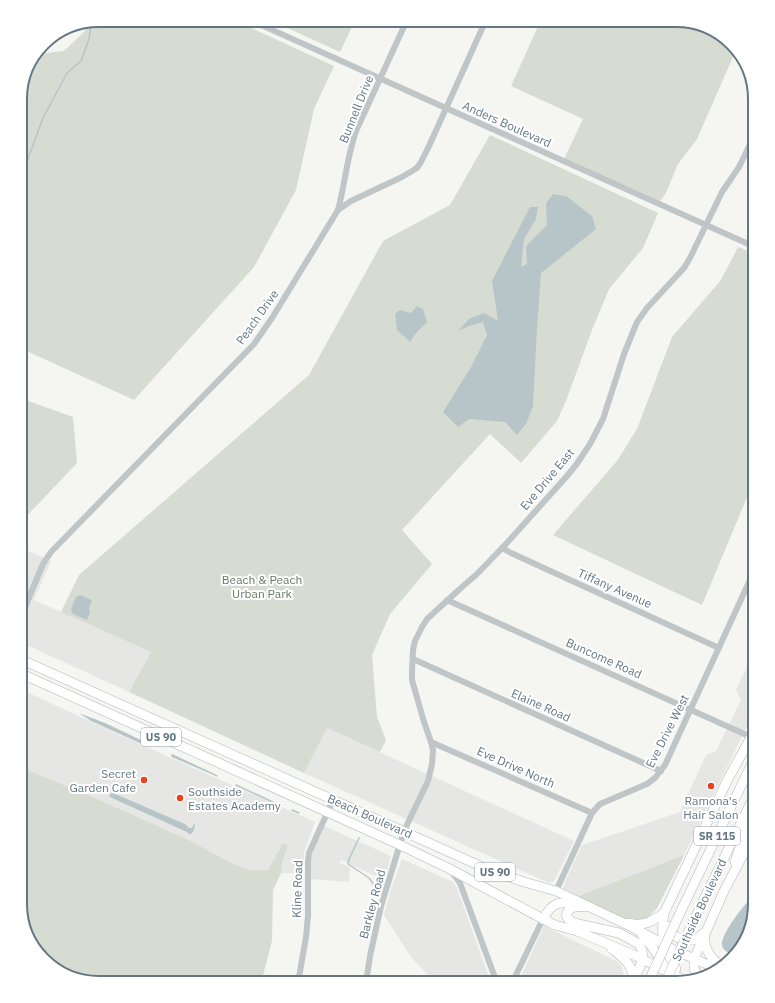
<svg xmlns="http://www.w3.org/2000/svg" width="775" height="1003" font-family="'IBM Plex Sans',sans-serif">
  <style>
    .built { fill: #e6e7e5 }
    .green { fill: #d6dcd2 }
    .water { fill: #b7c5c8 }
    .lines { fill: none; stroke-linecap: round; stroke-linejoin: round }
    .stream { stroke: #b7c5c8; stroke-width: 1.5 }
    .highway-casing { stroke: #b3b7ba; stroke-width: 10 }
    .minor { stroke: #c0c5c7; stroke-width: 6 }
    .highway { stroke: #fff; stroke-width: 9 }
    .highway-bridge-casing { stroke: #b3b7ba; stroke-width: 10; stroke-linecap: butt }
    .highway-bridge { stroke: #fff; stroke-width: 9 }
    .poi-dot { fill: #e8421f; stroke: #fff; stroke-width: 1.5 }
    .labels { text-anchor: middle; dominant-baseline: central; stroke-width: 4; stroke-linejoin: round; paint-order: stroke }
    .shield { fill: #fff; stroke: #92a0a8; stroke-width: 1 }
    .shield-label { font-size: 11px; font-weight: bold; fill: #637783 }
    .street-label { font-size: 12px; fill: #637783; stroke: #fff }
    .park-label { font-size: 12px; fill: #687a62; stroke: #fff }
    .poi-label { font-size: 12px; fill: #637783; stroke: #fff; text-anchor: end }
    .rim { fill: none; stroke: #637783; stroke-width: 2 }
  </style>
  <rect width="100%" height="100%" fill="#f5f5f1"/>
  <g class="built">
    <polygon points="20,547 51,561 34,600 151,652 129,692 20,642"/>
    <polygon points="755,649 755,710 684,855 576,897 563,890 565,882 582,845 680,812 706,755 716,751 741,700 736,690"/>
    <polygon points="20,689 122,736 315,822 304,852 304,873 281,873 282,864 288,845 284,843 268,870 250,870 233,864 191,841 95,798 20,767"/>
    <polygon points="327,728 574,841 554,881 549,883 304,773"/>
    <polygon points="324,826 391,856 384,880 341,860 339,863 350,867 349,882 311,879 311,859 314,846"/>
    <polygon points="755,840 755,865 746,859"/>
    <polygon points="402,859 453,882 457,888 491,983 427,983 430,977 411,957 384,915 391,889"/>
    <polygon points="544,926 618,962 622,968 624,975 623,983 518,983"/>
  </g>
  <g class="green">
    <polygon points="99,20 234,20 334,66 314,109 296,190 254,267 134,400 20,348 20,94 28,64 36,54 64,51 84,32 90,22"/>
    <polygon points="270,20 355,20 340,52"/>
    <polygon points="541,20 681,20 716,31 736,50 697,139 678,164 666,193 660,201 564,159 583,119 511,86"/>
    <polygon points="490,135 658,213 643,248 609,289 592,330 566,401 557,421 521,463 490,434 402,530 432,564 390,614 372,655 377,717 386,740 380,752 327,728 304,773 129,692 151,652 61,612 79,575 309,375 383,241 450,205"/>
    <polygon points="738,247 755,254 755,478 702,605 553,535 617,461 637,429 672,337 721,280"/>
    <polygon points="20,398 73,417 77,463 20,523"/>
    <polygon points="20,767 95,798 191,841 233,864 250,870 268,870 283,843 288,845 282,864 281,873 273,890 272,941 261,983 99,983 60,973 33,948 20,904"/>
    <polygon points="684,855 657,908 649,917 634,923 576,897"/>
  </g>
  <g class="water">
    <polygon points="553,194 566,196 592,216 596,229 541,273 537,328 533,406 526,424 517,435 505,422 469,419 458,427 443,412 471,367 487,335 483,322 469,326 458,331 469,319 484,313 498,321 492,281 530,207 538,207 536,219 524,239 521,267 527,264 526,246 547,225 546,203"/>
    <polygon points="417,306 423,309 427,322 416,333 410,342 397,330 395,314 400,310 411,313"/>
    <polygon points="80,595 89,599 92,601 89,608 90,612 87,620 73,614 71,610 76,597"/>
    <polygon points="79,713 105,723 143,741 148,745 144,745 91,721"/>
    <polygon points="172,754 217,775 218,777 172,757 171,755"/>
    <polygon points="113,793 185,824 189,828 192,828 194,824 195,825 193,832 191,834 189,834 187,832 112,798 109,796 110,794"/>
    <path d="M755,896v8l-10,39 -12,12c-4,-2 -10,-4 -11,-10 -2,-9 24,-45 33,-49z"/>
  </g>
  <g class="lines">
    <g class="stream">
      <polyline points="20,180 43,118 67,73 81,61 89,39 92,21"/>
      <polyline points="236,785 277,804"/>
      <polyline points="292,810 299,813"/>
      <polyline points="359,838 349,859 348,864 369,878 380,893"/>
    </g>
    <g class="highway-casing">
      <g id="highway">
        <polyline points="20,659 487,869 524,882 556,891 634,928 672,949 720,970"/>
        <polyline points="20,673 400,845 448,868 543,919 555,925 577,931 636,956 684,980"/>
        <polyline points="735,862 752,811"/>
        <path d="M586,907c-3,0 -7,-1 -10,0 -6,0 -12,6 -8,12 1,1 4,3 6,4l45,10 20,11 3,6 1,9 -10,24"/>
        <polyline points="679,915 755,757"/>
        <path d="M543,919c10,-18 16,-17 35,-16"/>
        <polyline points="693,922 755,794"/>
        <path d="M629,923c14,4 24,-2 35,-10"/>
        <path d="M668,926c7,16 24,19 36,7"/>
        <path d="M642,935c13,14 23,29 29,48"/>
        <path d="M705,937c-1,14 7,22 17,30"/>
        <path d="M611,948c11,9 24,17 21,33"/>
        <path d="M676,969c-12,-22 -16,-31 -12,-56l64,-134 27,-49"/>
        <polyline points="699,976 694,969 694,959 724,891 755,832"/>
      </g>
    </g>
    <g class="minor">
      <polyline points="250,20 755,247"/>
      <path d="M338,210c7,-26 9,-53 18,-79l51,-111"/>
      <polyline points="502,548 511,553 719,648"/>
      <polyline points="447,600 751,737"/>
      <polyline points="20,619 43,564 51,552 254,344 272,318 338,210 351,201 402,177 417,168 421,162 429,146 486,20"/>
      <polyline points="413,659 661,771"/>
      <polyline points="431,742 592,813"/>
      <polyline points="451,871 460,883 497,983"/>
      <polyline points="556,891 592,813 600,804 647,784 655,778 665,765 755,569"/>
      <polyline points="299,978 329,983"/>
      <polyline points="298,983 306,937 308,916 308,861 309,853 333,800"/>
      <polyline points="366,983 370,956 381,906 404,831 428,781 432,764 433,750 431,742 424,722 412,680 412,670 413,650 415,641 422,627 427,619 462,587 477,574 505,545 567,476 576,465 590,444 603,419 624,354 637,322 647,308 684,268 690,258 722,192 739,167 755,134"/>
      <polyline points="512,983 543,919"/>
    </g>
    <use href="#highway" class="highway"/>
    <g class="highway-bridge-casing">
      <g id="highway-bridge">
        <polyline points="648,983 679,915"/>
        <polyline points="665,983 693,922"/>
      </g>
    </g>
    <use href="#highway-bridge" class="highway-bridge"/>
  </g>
  <g class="poi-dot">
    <circle cx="144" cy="780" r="4"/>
    <circle cx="711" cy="786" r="4"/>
    <circle cx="180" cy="798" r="4"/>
  </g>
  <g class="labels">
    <g class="shield">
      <rect x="141" y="728" width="40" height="18" rx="3"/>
      <rect x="694" y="827" width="46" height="18" rx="3"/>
      <rect x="475" y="863" width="40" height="18" rx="3"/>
    </g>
    <g class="shield-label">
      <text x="161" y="737">US 90</text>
      <text x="717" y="836">SR 115</text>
      <text x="495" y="872">US 90</text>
    </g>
    <g class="street-label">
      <text transform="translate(356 109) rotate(-68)">Bunnell Drive</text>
      <text transform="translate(507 124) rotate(24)">Anders Boulevard</text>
      <text transform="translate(257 317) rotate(-55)">Peach Drive</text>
      <text transform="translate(547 479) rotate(-50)">Eve Drive East</text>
      <text transform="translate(615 588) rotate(24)">Tiffany Avenue</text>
      <text transform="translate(604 658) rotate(24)">Buncome Road</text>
      <text transform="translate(541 705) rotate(24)">Elaine Road</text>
      <text transform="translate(667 731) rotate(-63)">Eve Drive West</text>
      <text transform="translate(516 767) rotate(24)">Eve Drive North</text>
      <text transform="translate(370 816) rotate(24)">Beach Boulevard</text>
      <text transform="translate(297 889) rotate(-88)">Kline Road</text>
      <text transform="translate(372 904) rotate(-75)">Barkley Road</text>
      <text transform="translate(699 910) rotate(-65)">Southside Boulevard</text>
    </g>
    <g class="park-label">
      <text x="262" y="579">Beach &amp; Peach<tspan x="262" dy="14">Urban Park</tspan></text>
    </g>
    <g class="poi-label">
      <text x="136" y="773">Secret<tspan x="136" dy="14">Garden Cafe</tspan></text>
      <text x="188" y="791" text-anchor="start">Southside<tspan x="188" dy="14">Estates Academy</tspan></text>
      <text x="711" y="800" text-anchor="middle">Ramona's<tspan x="711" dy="14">Hair Salon</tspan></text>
    </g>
  </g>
  <path d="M0 0H775V1003H0ZM99 27H676A72 72 0 0 1 748 99V904A72 72 0 0 1 676 976H99A72 72 0 0 1 27 904V99A72 72 0 0 1 99 27Z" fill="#fff" fill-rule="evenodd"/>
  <path class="rim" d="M99 27H676A72 72 0 0 1 748 99V904A72 72 0 0 1 676 976H99A72 72 0 0 1 27 904V99A72 72 0 0 1 99 27Z"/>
</svg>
